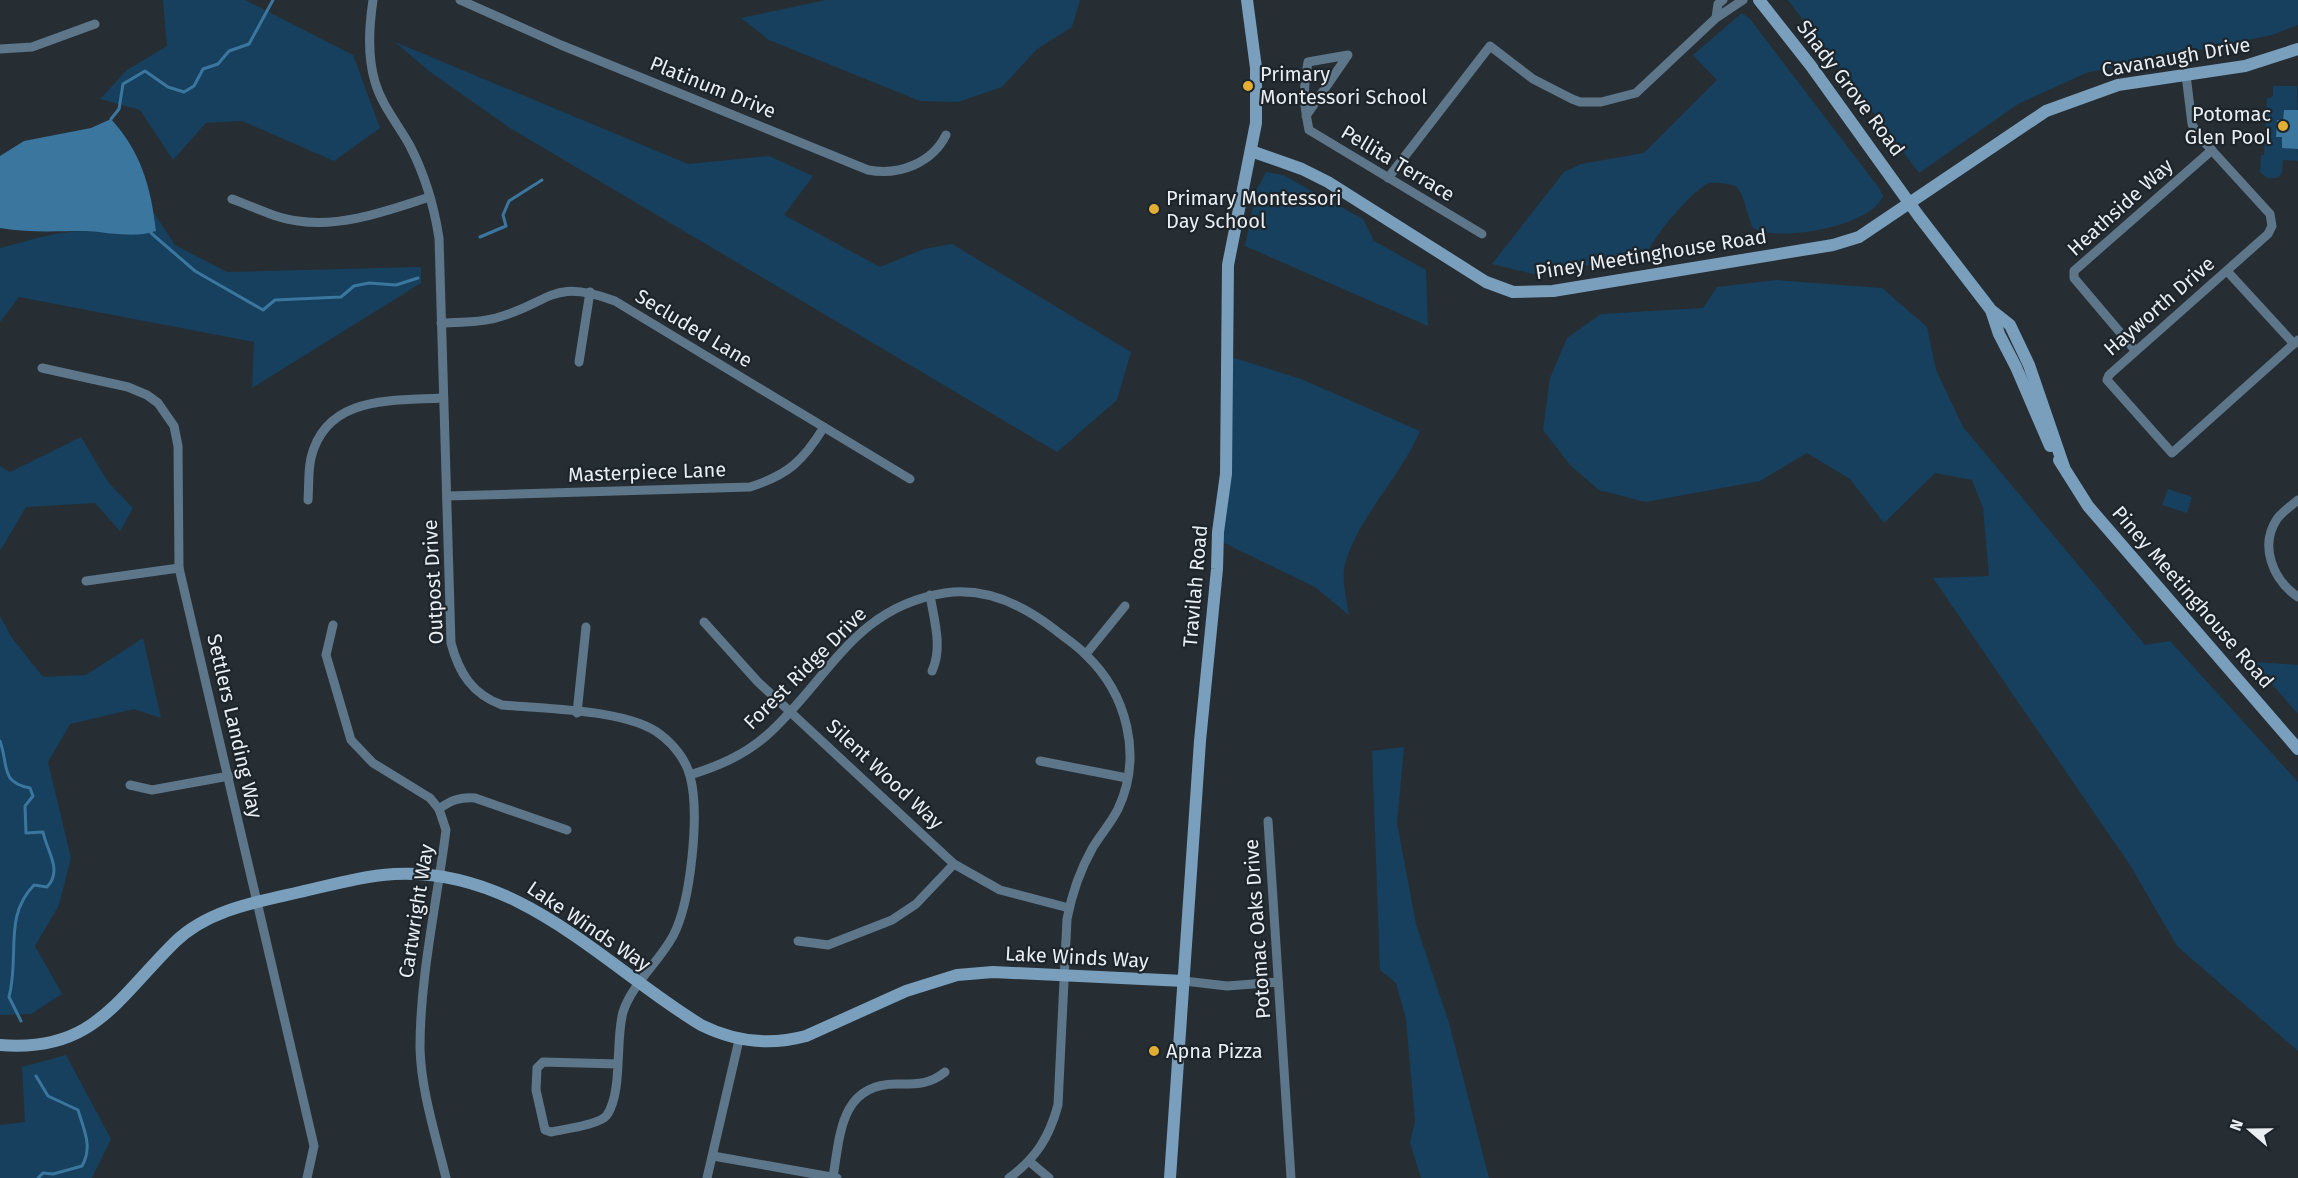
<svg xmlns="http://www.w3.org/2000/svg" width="2298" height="1178" font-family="'Fira Sans',sans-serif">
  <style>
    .green { fill: #16405d }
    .water { fill: #3b769f }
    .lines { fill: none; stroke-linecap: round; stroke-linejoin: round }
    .stream { stroke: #3b769f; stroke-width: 3 }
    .street { stroke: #5e7689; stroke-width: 9 }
    .secondary { stroke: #799fbd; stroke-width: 12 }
    .poi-dot { fill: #e2ae34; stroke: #1d242a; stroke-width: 2 }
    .labels { text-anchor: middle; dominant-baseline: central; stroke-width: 4.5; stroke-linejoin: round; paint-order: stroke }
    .street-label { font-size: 20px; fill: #e9eef2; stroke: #1d242a }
    .poi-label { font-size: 20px; fill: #e9eef2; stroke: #1d242a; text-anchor: start }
  </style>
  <rect width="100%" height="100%" fill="#262e34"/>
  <g class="green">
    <polygon points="163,0 245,0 353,55 380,128 334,161 242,121 206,123 173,160 140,110 100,99 127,70 167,46"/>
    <polygon points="826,0 1080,0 1072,27 1037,49 1002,87 958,102 920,101 769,40 741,18"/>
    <polygon points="1788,0 2298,0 2298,25 2272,35 2086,73 2018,104 1919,173"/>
    <path d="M1742,13l8,6 129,169 4,8c-10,30 -108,48 -131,31l-10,-32 -5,-8c-7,-3 -19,-5 -27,-4 -16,4 -60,58 -64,73l-113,18 -41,-10 72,-92 17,-8 63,-11 73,-73 -24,-25z"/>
    <polygon points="395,42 688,164 769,156 813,176 784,215 880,267 924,249 952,244 1131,352 1117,400 1057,452 510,128 429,71"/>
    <polygon points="2273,86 2297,86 2298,161 2283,160 2282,173 2277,178 2267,178 2260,172 2261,155 2264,155 2267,99 2273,96"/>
    <polygon points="1266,172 1283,175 1363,219 1374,241 1426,270 1428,326 1245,246 1256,191"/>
    <path d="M154,213l21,32 52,27 194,-5v16l-169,105 2,-46 -235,-45 -19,25v-74c27,-7 54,-16 82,-17 25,0 49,8 74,0z"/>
    <polygon points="1776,280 1882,288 1927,327 1936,370 1963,427 2145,645 2170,641 2298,782 2298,1051 2177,946 2130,865 1933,578 1989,576 1983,508 1972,480 1935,473 1884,523 1850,479 1807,453 1760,481 1645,502 1599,490 1571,466 1543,430 1550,378 1567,338 1601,314 1703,308 1717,287"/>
    <path d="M1228,356l73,23 119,52c-20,47 -62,86 -75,133 -4,14 2,37 4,51l-34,-28 -97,-47z"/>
    <polygon points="81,437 108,482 133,508 120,531 95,503 26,507 0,551 0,466 10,472"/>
    <polygon points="2168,489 2192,497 2187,513 2162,505"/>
    <polygon points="0,616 12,638 43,677 86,675 143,638 161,718 134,709 70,724 48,762 71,858 59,905 35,946 62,994 31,1014 0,1015"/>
    <polygon points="2253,662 2298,665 2298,714"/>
    <polygon points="1404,747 1397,823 1416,924 1449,1023 1489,1178 1421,1178 1410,1143 1415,1121 1406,1019 1396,983 1380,970 1372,751"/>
    <polygon points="66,1055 111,1139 92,1178 0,1178 0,1125 25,1122 22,1067"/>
  </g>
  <g class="water">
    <polygon points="2284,110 2298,110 2298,149 2282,148 2282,137 2276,137 2277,120 2283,120"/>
    <path d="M111,119c30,33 40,68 45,112 -23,8 -47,1 -71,0 -30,0 -55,2 -85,-3v-72l24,-15 67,-13z"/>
  </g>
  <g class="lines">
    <g class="stream">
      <polyline points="111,119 119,109 123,84 145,71 168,87 184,92 194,86 203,69 218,64 229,51 249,44 273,0"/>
      <polyline points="151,233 195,271 263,310 275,300 341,297 354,286 369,283 396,285 418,278"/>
      <polyline points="480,237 506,226 503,215 509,201 542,180"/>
      <path d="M0,741c9,26 0,41 30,47l3,8 -8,10 1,27 17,-1c4,20 20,38 4,55l-13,-2c-31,32 -14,70 -25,112l12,24"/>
      <path d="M36,1076l12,20 30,14c6,20 15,37 4,56l-29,8 -10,-1 -5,5"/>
    </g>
    <g class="street">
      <path d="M373,0c-4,27 -6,55 2,82 7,24 23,42 35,64 15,29 24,60 29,92l12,405c8,30 21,51 51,62 42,4 127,4 159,30 13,10 25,25 29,41 10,37 1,126 -17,160 -14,26 -41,48 -50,76 -8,29 0,79 -16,103 -7,10 -43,14 -56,17l-6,-2 -9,-40 1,-22 6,-6 75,2"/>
      <path d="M460,0l101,45 307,125c31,6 64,-7 78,-35"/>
      <polyline points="1716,18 1718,4 1723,0"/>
      <polyline points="0,49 32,47 95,24"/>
      <polyline points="2186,75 2192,124 2197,134 2270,214 2272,226 2268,234 2109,375 2107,380 2172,453 2298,340"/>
      <path d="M1306,116l42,-61 -40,7c-5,29 -5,38 1,68l173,104"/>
      <polyline points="1388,178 1490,46 1533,79 1572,99 1580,102 1601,102 1636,93 1716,18 1743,0"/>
      <path d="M232,199c22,8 43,19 66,22 44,7 91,-11 132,-24"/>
      <polyline points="2227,271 2294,344"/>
      <path d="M441,323c18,-1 37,0 55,-5 56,-15 54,-41 119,-17l295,178"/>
      <polyline points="2135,350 2074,278 2074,271 2212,150"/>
      <polyline points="579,362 590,292"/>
      <polyline points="42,368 128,387 147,395 158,403 174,426 178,446 179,568 314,1146 307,1178"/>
      <path d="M447,496l303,-9c38,-12 53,-26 74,-60"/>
      <path d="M308,500c1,-14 0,-29 3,-42 15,-63 81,-57 131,-60"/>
      <path d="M2298,500c-7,6 -16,12 -21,19 -18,27 -4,61 21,78"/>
      <polyline points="86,581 179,568"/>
      <path d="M930,595c4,25 13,53 2,76"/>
      <polyline points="704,622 758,682 954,864 1000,890 1069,908"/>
      <path d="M333,625l-7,30 25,85 22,23 57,35 9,11 7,21c-9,72 -26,145 -26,218 1,43 16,88 26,130"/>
      <polyline points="1086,654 1125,606"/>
      <polyline points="577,713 586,627"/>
      <polyline points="1040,761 1127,778"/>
      <path d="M690,775c28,-9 53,-19 76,-39 62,-55 87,-129 179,-143 41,-6 78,12 109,36 11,9 23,16 32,26 41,39 57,101 32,154 -7,14 -17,25 -25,38 -13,23 -21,46 -26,72l-9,186c-9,33 -22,53 -49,73"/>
      <polyline points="130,785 152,790 229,776"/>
      <path d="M439,809c12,-9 21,-12 36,-11l92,32"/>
      <polyline points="1268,821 1291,1178"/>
      <polyline points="798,941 828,945 892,920 916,904 954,864"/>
      <polyline points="1184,981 1227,986 1278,982"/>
      <polyline points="713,1156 837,1178"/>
      <polyline points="1030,1162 1049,1178"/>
      <path d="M833,1177c7,-41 7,-93 63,-93 20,0 33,1 49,-12"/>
      <polyline points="707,1178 739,1040"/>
    </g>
    <g class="secondary">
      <polyline points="1759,0 1811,66 1918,215 1991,310 2010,325 2029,365 2064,467"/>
      <polyline points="1251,151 1302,169 1328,182 1486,282 1513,292 1553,291 1833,245 1859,237 2046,111 2118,85 2245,66 2298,49"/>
      <polyline points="1991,310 1999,334 2016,367 2050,446"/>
      <polyline points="2059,460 2088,506 2298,749"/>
      <path d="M0,1045c93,8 117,-46 175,-103 33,-32 81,-40 125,-50 31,-7 62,-16 94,-18 125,-7 209,91 307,151 34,17 68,21 105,11l100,-45 51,-16 36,-3 191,9"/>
      <polyline points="1170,1178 1200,741 1217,569 1218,532 1226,474 1228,265 1256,123 1256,68 1247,0"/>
    </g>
  </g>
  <g class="poi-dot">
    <circle cx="1248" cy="86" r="6"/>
    <circle cx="2283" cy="126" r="6"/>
    <circle cx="1154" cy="209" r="6"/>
    <circle cx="1154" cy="1051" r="6"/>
  </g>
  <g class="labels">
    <g class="street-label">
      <text transform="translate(2176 57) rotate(-10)">Cavanaugh Drive</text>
      <text transform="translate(713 87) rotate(22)">Platinum Drive</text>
      <text transform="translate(1851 88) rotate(53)">Shady Grove Road</text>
      <text transform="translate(1398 163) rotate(31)">Pellita Terrace</text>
      <text transform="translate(2120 207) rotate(-42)">Heathside Way</text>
      <text transform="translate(1651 254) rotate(-9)">Piney Meetinghouse Road</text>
      <text transform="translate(2159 306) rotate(-41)">Hayworth Drive</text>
      <text transform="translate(694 328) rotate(31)">Secluded Lane</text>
      <text transform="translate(647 472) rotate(-2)">Masterpiece Lane</text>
      <text transform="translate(433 582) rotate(-93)">Outpost Drive</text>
      <text transform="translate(1195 586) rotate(-85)">Travilah Road</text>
      <text transform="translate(2193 597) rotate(49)">Piney Meetinghouse Road</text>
      <text transform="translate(805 668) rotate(-45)">Forest Ridge Drive</text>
      <text transform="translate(235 726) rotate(77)">Settlers Landing Way</text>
      <text transform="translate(885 774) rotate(43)">Silent Wood Way</text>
      <text transform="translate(416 911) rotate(-81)">Cartwright Way</text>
      <text transform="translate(589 926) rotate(34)">Lake Winds Way</text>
      <text transform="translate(1257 929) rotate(-94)">Potomac Oaks Drive</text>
      <text transform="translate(1077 957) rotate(3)">Lake Winds Way</text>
    </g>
    <g class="poi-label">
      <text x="1260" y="74">Primary<tspan x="1260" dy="23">Montessori School</tspan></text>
      <text x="2271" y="114" text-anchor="end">Potomac<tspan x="2271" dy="23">Glen Pool</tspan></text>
      <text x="1166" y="198">Primary Montessori<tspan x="1166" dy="23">Day School</tspan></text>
      <text x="1166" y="1051">Apna Pizza</text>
    </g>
  </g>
  <g transform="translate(2250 1130) rotate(290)" stroke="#1d242a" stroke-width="4.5" paint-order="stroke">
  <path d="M0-4.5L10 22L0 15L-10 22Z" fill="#e9eef2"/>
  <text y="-9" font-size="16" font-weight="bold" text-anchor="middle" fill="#e9eef2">N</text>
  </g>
</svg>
